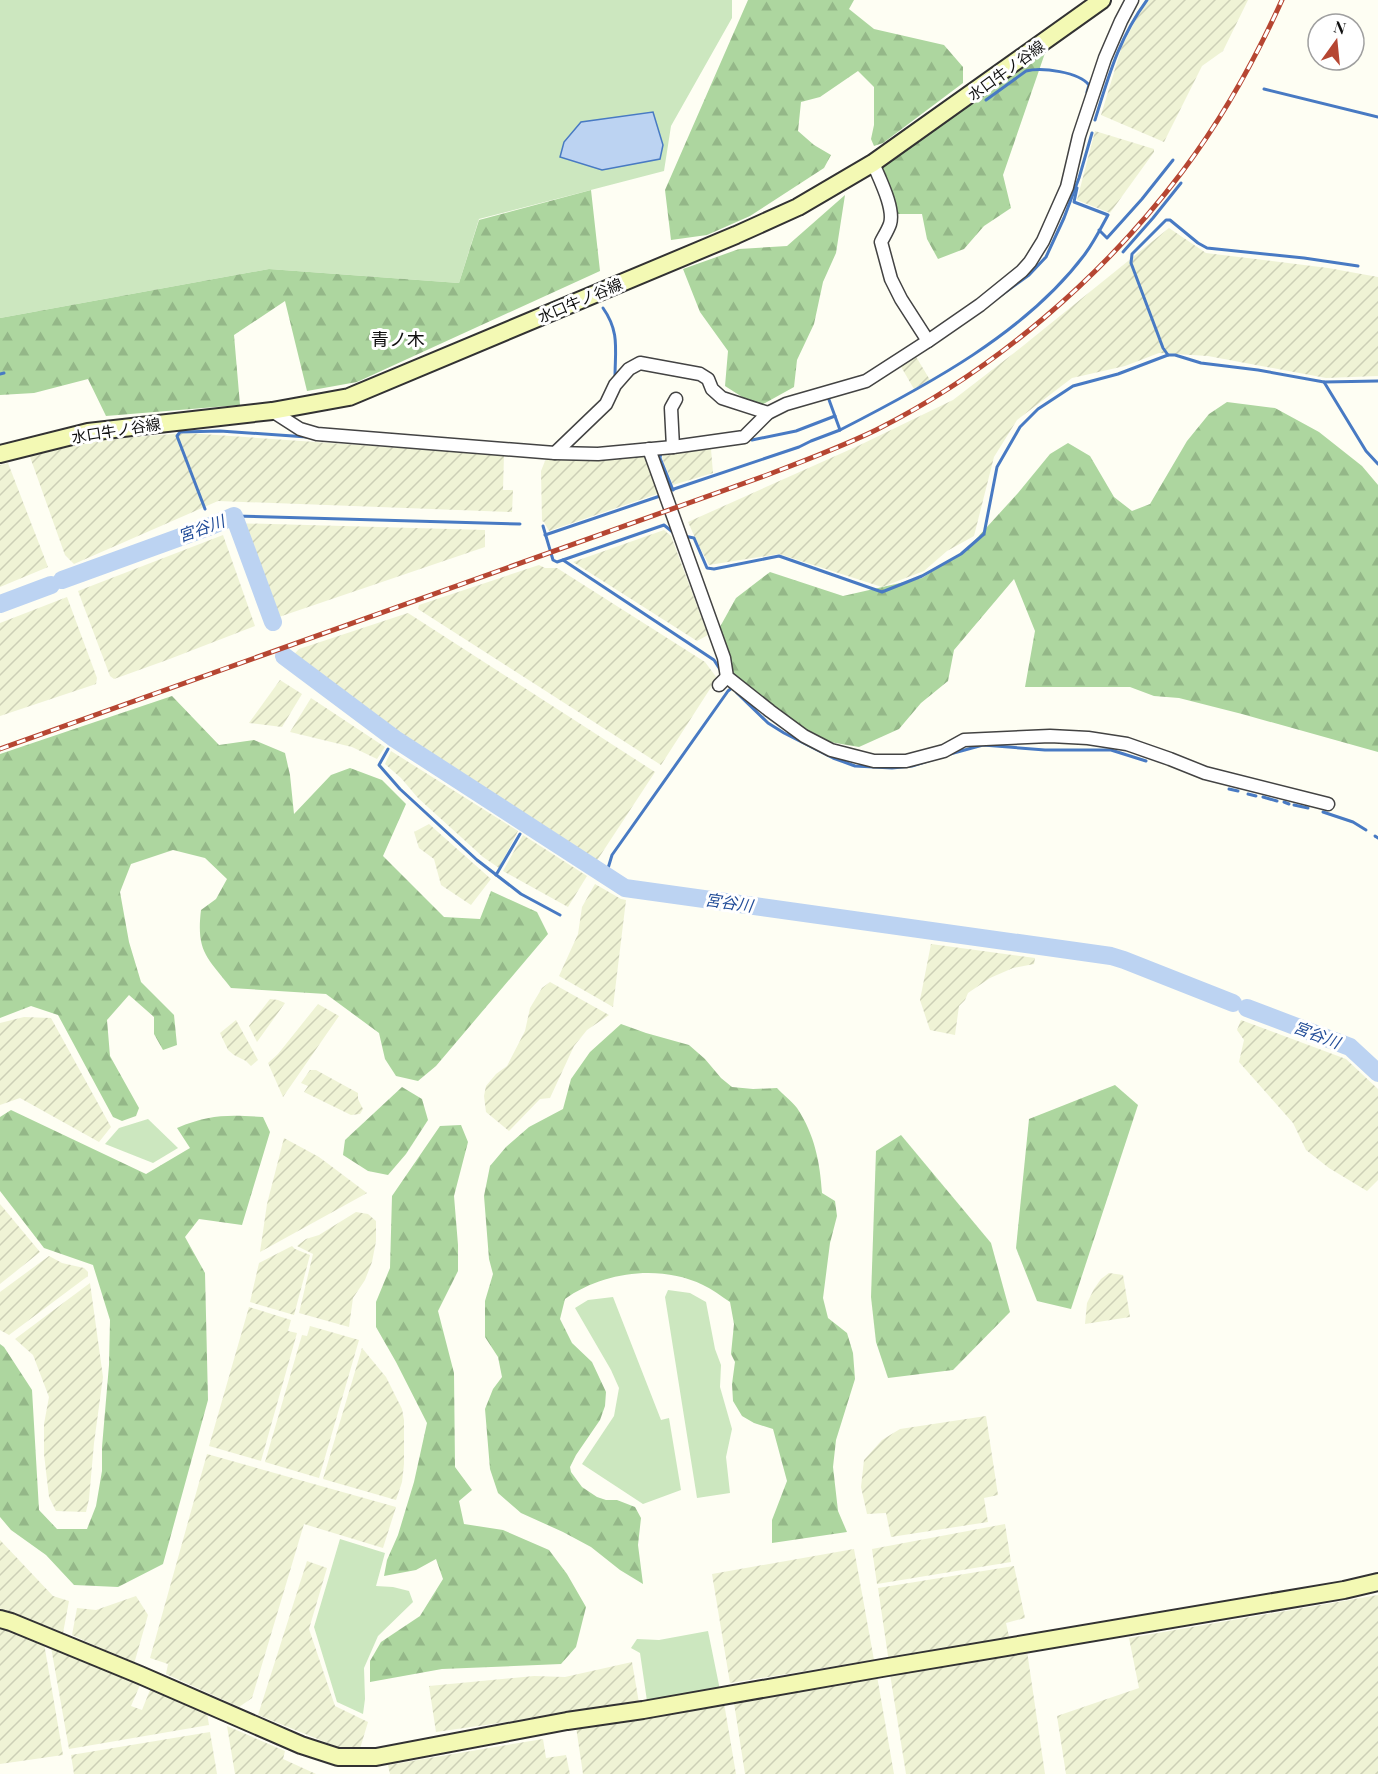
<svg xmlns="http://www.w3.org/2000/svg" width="1378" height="1774" font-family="'Playfair Display','Noto Sans JP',serif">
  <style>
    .farmland { fill: url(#farmland-furrows) }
    .green { fill: #cce7bf }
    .forest { fill: url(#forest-firs) }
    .water { fill: #bcd3f2; stroke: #487ac3; stroke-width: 1.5 }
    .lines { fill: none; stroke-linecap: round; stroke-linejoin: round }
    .stream { stroke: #487ac3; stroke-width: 3 }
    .river { stroke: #bcd3f2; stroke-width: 18 }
    .street-casing { stroke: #434343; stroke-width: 15 }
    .secondary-casing { stroke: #323232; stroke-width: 20 }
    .street { stroke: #fff; stroke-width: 12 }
    .secondary { stroke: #f3f9b4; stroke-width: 16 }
    .rail-casing { stroke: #b64632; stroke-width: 5 }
    .rail { stroke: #fff; stroke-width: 3; stroke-dasharray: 9; stroke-linecap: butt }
    .labels { text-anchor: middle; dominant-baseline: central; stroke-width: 6; stroke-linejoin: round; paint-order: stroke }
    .street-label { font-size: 15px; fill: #101010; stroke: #fff }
    .water-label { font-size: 16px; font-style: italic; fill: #224d99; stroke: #fff }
    .quarter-label { font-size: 18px; fill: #101010; stroke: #fff }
  </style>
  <defs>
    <pattern id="farmland-furrows" width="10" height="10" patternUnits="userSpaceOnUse" patternTransform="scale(1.5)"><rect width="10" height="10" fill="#eff3d5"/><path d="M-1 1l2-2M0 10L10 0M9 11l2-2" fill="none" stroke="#cccfb6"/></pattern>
    <pattern id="forest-firs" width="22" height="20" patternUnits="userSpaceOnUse" patternTransform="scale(1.5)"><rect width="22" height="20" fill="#add69f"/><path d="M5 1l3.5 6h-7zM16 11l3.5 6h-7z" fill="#94b788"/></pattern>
  </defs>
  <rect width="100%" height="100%" fill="#fefef3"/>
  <g class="farmland">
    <polygon points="1149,0 1248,0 1223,51 1202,66 1164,142 1101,115 1122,46 1141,10"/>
    <polygon points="1095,131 1154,149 1154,152 1110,213 1077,200"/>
    <polygon points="1169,228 1206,253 1328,268 1378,277 1378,376 1326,378 1208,356 1159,353 1125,366 1072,378 1017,420 994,457 974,536 947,551 924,571 882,587 779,554 709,565 696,540 688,522 860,445 953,400 1014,353"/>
    <polygon points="915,355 930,380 914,389 900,365"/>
    <polygon points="187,433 504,455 503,490 513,490 512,512 218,501 74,564 65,555 29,454 96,440"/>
    <polygon points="711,449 713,473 673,485 662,458 664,454"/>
    <polygon points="642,455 646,456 660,493 549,531 544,522 542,521 541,471 545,461 548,459 572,460"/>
    <polygon points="8,463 48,567 0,587 0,465"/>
    <polygon points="232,523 485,530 485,547 270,620"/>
    <polygon points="664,530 671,536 708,635 697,641 573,562"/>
    <polygon points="223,535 255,626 167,660 114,679 110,676 78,591"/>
    <polygon points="539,565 545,568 557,568 705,662 717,678 661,765 418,609 419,605"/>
    <polygon points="67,597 97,678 96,684 0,716 0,623"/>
    <polygon points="408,613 655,772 596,862 287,662 299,649"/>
    <polygon points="280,680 302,694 282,727 249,723"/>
    <polygon points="311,698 385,747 377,759 352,747 290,732"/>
    <polygon points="391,751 518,831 499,868 483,857 418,798 401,778 385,764"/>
    <polygon points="429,824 491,879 471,905 441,885 434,859 419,848 414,832"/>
    <polygon points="523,835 587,876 568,907 503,871"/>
    <polygon points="595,884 621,899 626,900 613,1007 559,976 578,934 582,907"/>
    <polygon points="931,944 1035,958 1034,964 1013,968 990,978 968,993 965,1000 959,1006 955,1035 930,1030 920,1000"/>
    <polygon points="550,982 609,1015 587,1030 574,1046 550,1098 540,1099 509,1131 486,1112 484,1096 486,1086 496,1074 507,1066 525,1031 530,1008 542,988"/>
    <polygon points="270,999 278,1000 285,1003 257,1042 249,1026"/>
    <polygon points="318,1004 339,1016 283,1097 268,1063 278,1054"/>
    <polygon points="24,1017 51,1018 111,1127 99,1142 20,1098 0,1105 0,1023"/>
    <polygon points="236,1020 258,1060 251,1066 246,1061 234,1055 228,1050 220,1033"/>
    <polygon points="1241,1020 1346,1059 1378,1089 1378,1180 1367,1191 1329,1168 1306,1150 1293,1123 1239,1062 1244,1040 1237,1030"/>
    <polygon points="310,1070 316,1070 358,1093 358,1099 363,1109 360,1114 351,1115 304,1092 308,1086 301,1083"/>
    <polygon points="284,1138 319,1157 367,1193 260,1252 267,1204"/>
    <polygon points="0,1204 40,1252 0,1284"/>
    <polygon points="356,1212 368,1214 376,1221 376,1241 372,1262 365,1280 353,1298 349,1327 299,1313 313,1254 297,1246 306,1239 319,1235"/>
    <polygon points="292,1246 295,1249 310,1255 294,1315 250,1302 259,1263"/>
    <polygon points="49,1256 62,1263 84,1268 88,1272 88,1276 9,1335 0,1330 0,1292"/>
    <polygon points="1109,1273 1123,1275 1130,1317 1085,1324 1087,1303 1094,1289 1101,1279"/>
    <polygon points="90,1283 103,1377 94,1443 89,1499 86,1512 56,1511 49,1497 44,1454 44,1424 49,1397 33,1355 15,1339"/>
    <polygon points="249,1307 291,1320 288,1331 297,1333 261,1461 209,1446"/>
    <polygon points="310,1326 359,1340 319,1478 265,1462 302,1335 307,1336"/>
    <polygon points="362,1348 386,1377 402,1409 404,1420 404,1464 402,1482 396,1500 323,1479"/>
    <polygon points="986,1416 998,1495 984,1498 988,1522 891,1537 886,1513 867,1514 861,1487 864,1460 882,1440 900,1429"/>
    <polygon points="207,1454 396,1507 383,1548 304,1524 252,1698 239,1707 166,1674 168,1664 150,1658"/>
    <polygon points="1005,1524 1011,1562 877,1584 872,1549"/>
    <polygon points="0,1540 53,1596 69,1601 63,1633 0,1609"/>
    <polygon points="854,1549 874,1660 730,1683 712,1574"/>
    <polygon points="307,1561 327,1568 309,1629 335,1706 368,1722 359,1752 340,1748 258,1715"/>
    <polygon points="1014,1566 1025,1618 1006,1623 1010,1641 889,1663 878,1588"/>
    <polygon points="1378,1595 1378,1774 1066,1774 1057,1716 1139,1688 1129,1638"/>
    <polygon points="136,1596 148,1615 134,1664 72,1635 77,1608 96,1610"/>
    <polygon points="0,1627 44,1643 63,1755 0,1764"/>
    <polygon points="51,1647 140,1685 131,1706 142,1710 150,1690 207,1713 209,1725 69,1749"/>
    <polygon points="1027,1651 1045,1774 906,1774 890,1674"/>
    <polygon points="632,1662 639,1703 436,1732 429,1686 534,1676 565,1677"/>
    <polygon points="877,1676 894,1774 745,1774 734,1703"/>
    <polygon points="724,1703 736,1774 583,1774 576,1727"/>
    <polygon points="227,1726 285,1751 283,1759 316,1774 235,1774"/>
    <polygon points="210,1732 217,1774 74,1774 71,1755"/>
    <polygon points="543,1739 546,1758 566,1755 570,1774 390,1774 388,1765"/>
  </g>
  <g class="green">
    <polygon points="0,0 732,0 732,18 671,126 664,171 479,219 459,283 269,269 0,318"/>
    <polygon points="148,1119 178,1148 153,1163 105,1144 119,1128"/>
    <polygon points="668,1290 690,1293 706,1302 715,1349 721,1365 720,1387 732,1429 726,1457 730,1493 697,1498 665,1297"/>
    <polygon points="613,1297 661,1420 669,1418 681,1490 643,1504 582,1464 614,1416 619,1388 611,1370 575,1308 588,1300"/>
    <polygon points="340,1539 385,1553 376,1586 393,1587 409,1591 413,1602 378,1636 364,1668 365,1699 363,1714 337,1702 314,1627"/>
    <polygon points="708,1631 720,1690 647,1701 640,1653 631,1648 637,1639 659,1640"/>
  </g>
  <g class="forest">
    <polygon points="748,0 854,0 849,9 874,29 944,45 963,67 963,83 883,143 874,146 871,139 874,125 874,87 858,71 820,97 801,102 798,131 814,145 831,155 824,168 750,216 707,235 671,240 665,190"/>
    <polygon points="1045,53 1003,175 1011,208 984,226 964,249 938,259 927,239 922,214 895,214 878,167 936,129"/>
    <polygon points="591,190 600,271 357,382 307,391 285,301 234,335 240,405 106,416 88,379 34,393 0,395 0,318 269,269 459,283 479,220"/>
    <polygon points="845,195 836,253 823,282 814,324 797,360 794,387 758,407 725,386 728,351 700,312 683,269 739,249 787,246"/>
    <polygon points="1227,402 1275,408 1319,432 1362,466 1378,485 1378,752 1242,714 1179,698 1154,696 1130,687 1025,687 1035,631 1014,579 954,650 948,681 921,703 899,729 859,747 818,740 769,705 734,674 716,634 736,598 770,572 843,596 922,578 966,550 1018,493 1050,454 1068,443 1090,456 1114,497 1132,511 1150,504 1187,441 1209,414"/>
    <path d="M172,696l47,49 35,-5 31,13 5,22 4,39 37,-39 19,-7 32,12 24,24 -23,52 61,61 36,2 11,-28 46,21 11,22 -112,132 -18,15 -22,-5 -11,-17 -6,-26 -53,-39 -95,-6c-24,-31 -35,-36 -30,-78l15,-11 11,-20 -22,-21 -32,-8 -42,14 -11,28 9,50 12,40 33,33 3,30 -14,5 -9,-16v-17l-25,-22 -22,25 3,36 29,52 -3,8 -14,5 -9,-4 -55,-102 -27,-9 -31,12v-264z"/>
    <path d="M621,1024l25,9 43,12 16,14 16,19 11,9 21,2 24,-1c6,7 15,13 20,20 18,27 23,55 25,85l13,8 2,15 -7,27 -7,55 5,20 19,15 6,20 2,26 -19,61 -3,27 5,44 9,21 -75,11v-23l15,-39 -14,-52 -19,-6 -12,-7 -9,-15 -1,-17 3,-22 -4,-8 3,-30 -4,-22c-9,-6 -18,-13 -27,-17 -43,-21 -100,-13 -138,14l-5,20 12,24 20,19 14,30 -1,14 -5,14 -24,35 -6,12 1,5 11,15 15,10 9,3h11l18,7 6,11 -3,27 5,39 -23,-14 -29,-23 -28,-15 -42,-19 -23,-20 -8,-24 -5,-60 8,-20 9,-12 -4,-20 -13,-20v-36l8,-27 -4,-15 -5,-63 6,-30 16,-19 23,-20 34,-18 8,-30 19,-27z"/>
    <polygon points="1115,1085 1138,1105 1071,1309 1037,1301 1016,1248 1029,1119"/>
    <polygon points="402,1087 422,1099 428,1120 406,1154 388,1175 368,1171 343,1155 345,1140"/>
    <path d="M11,1110l135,64 44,-26 -13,-20c34,-14 51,-13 86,-11l7,15 -28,93 -43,-6 -14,18 20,36 3,127 -45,164 -45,23 -44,-2 -28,-30 -35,-25 -11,-13v-173l4,3 28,43 7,120 18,19h30l9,-23 6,-35v-24l7,-82 1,-45 -17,-55 -49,-17 -44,-57v-74z"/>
    <polygon points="461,1125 468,1142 454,1196 458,1245 458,1271 438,1311 454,1373 455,1467 472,1490 459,1501 464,1524 503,1530 549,1550 567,1574 586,1607 576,1647 561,1664 442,1669 370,1682 370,1661 381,1642 420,1616 443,1579 436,1559 416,1570 384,1576 387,1560 398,1535 414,1482 427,1423 396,1362 376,1327 376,1302 390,1268 392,1196 440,1126"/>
    <polygon points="901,1135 991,1243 1010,1312 953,1370 888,1378 876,1342 871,1297 876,1151"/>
  </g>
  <polygon class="water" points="653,112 663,145 660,159 602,170 560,157 564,142 581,122"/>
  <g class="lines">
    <g class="stream">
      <polyline points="1264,89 1378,117"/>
      <path d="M986,100l40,-29c16,-4 53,1 63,14l-2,7"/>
      <path d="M1095,120c14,-45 24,-82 52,-120"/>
      <polyline points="1099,230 1107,238 1142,199 1173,160"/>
      <polyline points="1123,252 1153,218 1181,183"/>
      <polyline points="1000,296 1029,275 1046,257 1064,218 1079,178 1092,133"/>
      <path d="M603,308c17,24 12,42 12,70"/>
      <polyline points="1168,355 1163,348 1131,263 1132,254 1166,220 1170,220 1198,243 1207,248 1304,258 1358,266"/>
      <polyline points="0,374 4,373"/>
      <polyline points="1324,382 1366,451 1378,464"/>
      <path d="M840,430c86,-44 186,-97 245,-176 9,-12 16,-26 23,-39l-34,-13 3,-14"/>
      <polyline points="752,440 796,431 835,416"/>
      <polyline points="661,452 660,458 673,490"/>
      <polyline points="671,490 799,447 811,441 840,430 828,397 830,396"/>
      <polyline points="205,509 177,436 180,432 220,431 307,437"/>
      <polyline points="234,516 520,524"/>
      <polyline points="543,526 553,560 557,562 664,525 675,534"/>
      <polyline points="545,535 660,496"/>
      <polyline points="684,536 694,538 707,568 714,569 779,556 882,592 922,576 961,554 984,534 997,467 1020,427 1038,409 1073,386 1118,374 1168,355 1175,355 1201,363 1258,370 1324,382 1378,381"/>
      <polyline points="563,560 714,660 721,671"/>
      <polyline points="735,689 737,693 768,723 784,733 833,758 855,766 892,768 912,766 941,757"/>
      <polyline points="388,749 379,765 400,789 477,860 521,894 560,915"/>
      <polyline points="950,754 983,745 1045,750 1111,750 1146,761"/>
      <polyline points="1229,789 1238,791"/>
      <polyline points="1248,794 1256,796"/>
      <polyline points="1263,797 1277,801"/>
      <polyline points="1284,802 1289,804"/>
      <polyline points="1294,805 1308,808"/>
      <polyline points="1323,812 1353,822 1366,830"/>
      <polyline points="1375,836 1378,838"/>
      <polyline points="496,875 520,834"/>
      <polyline points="606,875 612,855 728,691 733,687"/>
    </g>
    <g class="river">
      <polyline points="62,580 211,526 234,516 273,622"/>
      <polyline points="0,604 51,585"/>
      <polyline points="284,656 395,739 625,888 1111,956 1124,960 1233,1003"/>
      <polyline points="1247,1008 1350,1047 1378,1073"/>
    </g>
    <g class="street-casing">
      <g id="street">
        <path d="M873,163c6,15 22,45 17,61 -2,6 -6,12 -9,18l10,37 10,20 27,42"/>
        <polyline points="272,411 300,429 317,434 555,453 598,454 673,447 744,437 768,413 786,404 866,381 928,341 980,305 1022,271 1030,262 1043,241 1067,187 1079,136 1105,58 1121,21 1132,0"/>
        <polyline points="673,447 671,408 676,399"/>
        <polyline points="649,449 724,658 727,677 770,711 804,736 831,750 874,761 906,761 944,751 964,740 1050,736 1088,738 1127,744 1170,759 1205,773 1328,804"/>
        <polyline points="555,453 606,404 615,385 629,369 640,363 700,374 708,379 712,389 722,398 768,413"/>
        <polyline points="719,685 727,677"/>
      </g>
    </g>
    <g class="secondary-casing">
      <g id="secondary">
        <polyline points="0,454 88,432 272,411 349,397 736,235 798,207 873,163 1102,0"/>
        <polyline points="0,1619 11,1622 140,1675 301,1745 338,1757 376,1757 567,1721 643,1710 882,1668 1344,1590 1378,1582"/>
      </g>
    </g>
    <use href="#street" class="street"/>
    <use href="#secondary" class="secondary"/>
    <g class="rail-casing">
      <path id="rail" d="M0,749l767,-274c37,-14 74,-28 109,-45 119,-60 226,-152 306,-258 40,-53 73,-112 100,-172"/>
    </g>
    <use href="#rail" class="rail"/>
  </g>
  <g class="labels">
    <g class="street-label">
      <text transform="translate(1006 70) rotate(-36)">水口牛ノ谷線</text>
      <text transform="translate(580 300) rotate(-23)">水口牛ノ谷線</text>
      <text transform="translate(116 430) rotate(-9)">水口牛ノ谷線</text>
    </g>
    <g class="water-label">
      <text transform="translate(201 528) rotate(-20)">宮谷川</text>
      <text transform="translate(729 902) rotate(8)">宮谷川</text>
      <text transform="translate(1317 1034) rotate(21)">宮谷川</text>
    </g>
    <g class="quarter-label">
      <text x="398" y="339">青ノ木</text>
    </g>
  </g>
  <g transform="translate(1336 42) rotate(15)"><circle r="28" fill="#ffffff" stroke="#9f9f9f" stroke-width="1.5"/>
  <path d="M0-4.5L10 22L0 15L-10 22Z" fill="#b64632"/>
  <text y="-9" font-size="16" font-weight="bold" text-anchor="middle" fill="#101010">N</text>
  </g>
</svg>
